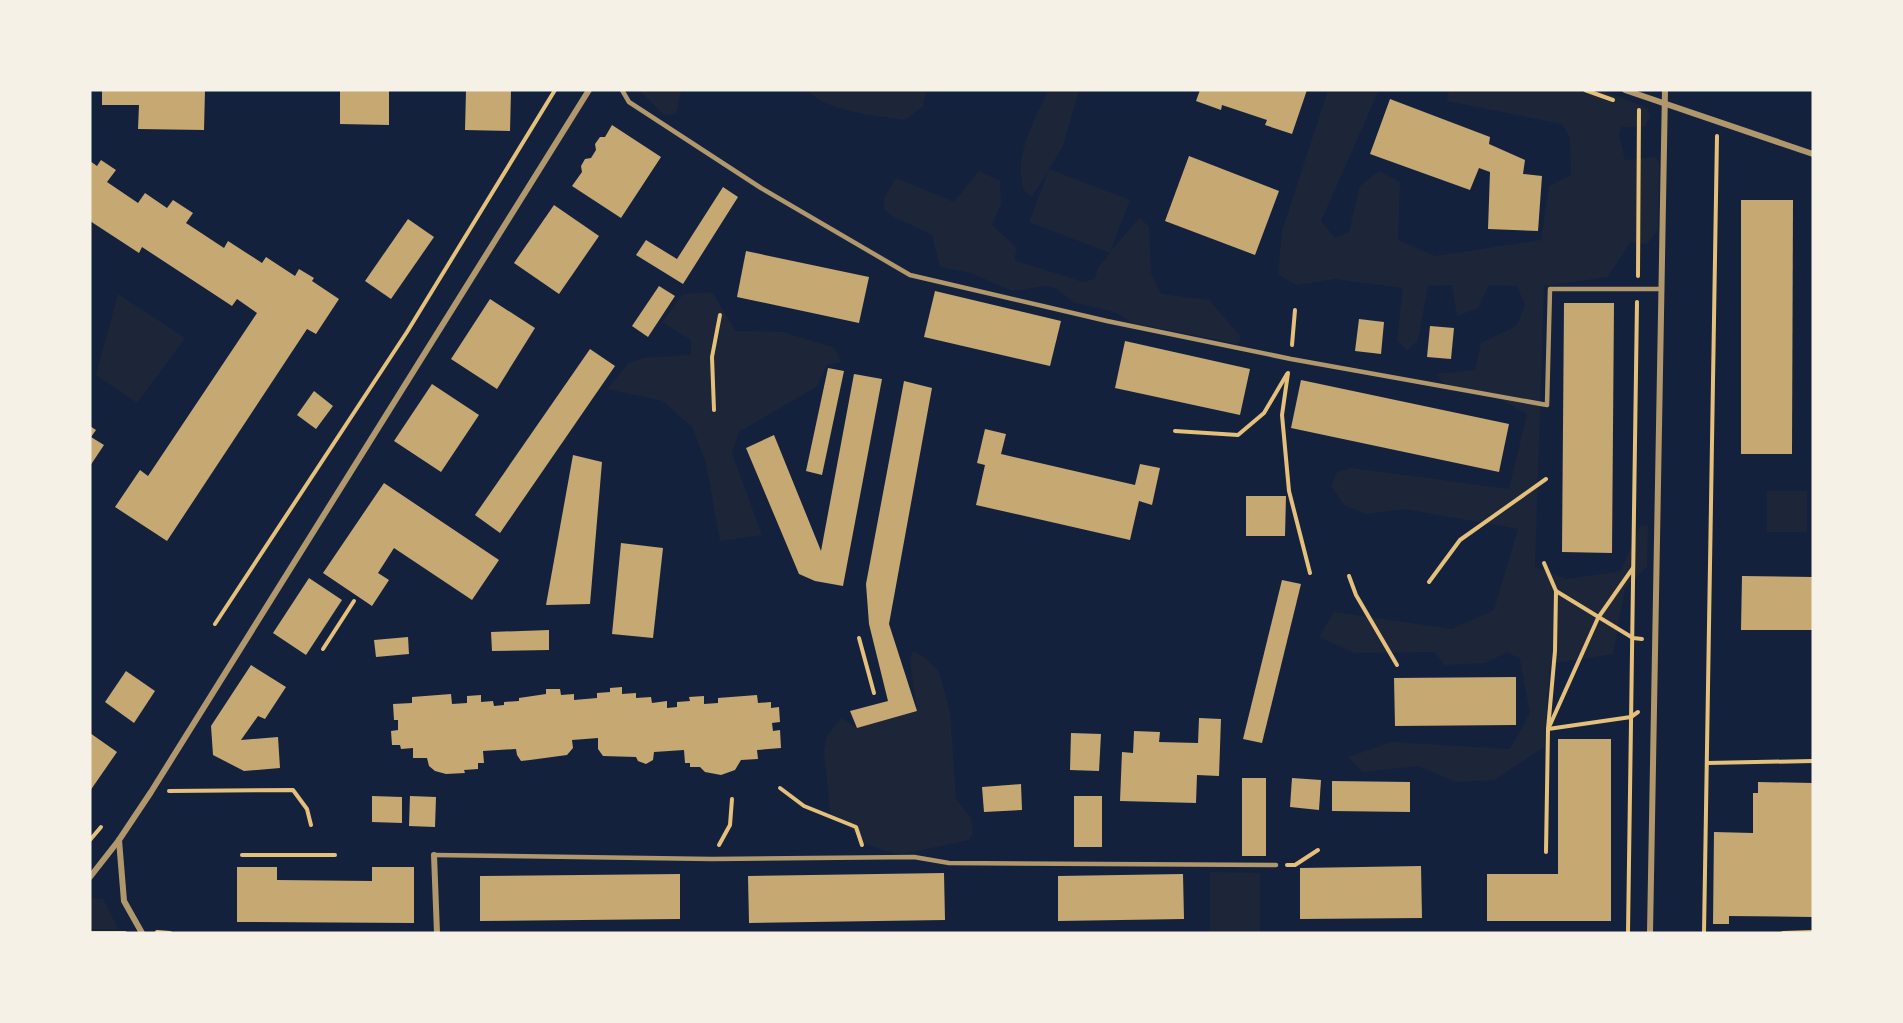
<svg xmlns="http://www.w3.org/2000/svg" width="1903" height="1023" font-family="Rubik,sans-serif">
  <style>
    .green { fill: #1d2539 }
    .building { fill: #c6a872 }
    .lines { fill: none; stroke-linecap: round; stroke-linejoin: round }
    .path { stroke: #e5c07b; stroke-width: 4 }
    .service { stroke: #b1986c; stroke-width: 4.5 }
    .minor { stroke: #b1986c; stroke-width: 6 }
  </style>
  <rect width="100%" height="100%" fill="#14213d"/>
  <g class="green">
    <polygon points="639,90 684,90 681,92 676,114 664,115"/>
    <path d="M809,90h117l-3,16 -18,14c-22,-3 -86,-10 -96,-30z"/>
    <path d="M1048,90h31l-16,56 -14,23 81,31 -20,52 29,-34 10,8 2,47 10,21 48,6 32,37 -3,7 -105,-21 -19,-11 -41,-10 -16,-13 -11,-3 -34,5 -41,-18 -31,-6 -8,-32 -40,-19 -8,-7v-11l12,-20 58,24 25,-31 21,10 1,23 -9,21 25,23 -3,12 69,22 12,-3 3,-11 12,-15 -81,-31 19,-50 -16,24 -7,-4c-14,-34 10,-71 23,-102z"/>
    <polygon points="1328,90 1379,90 1321,221 1335,238 1349,232 1360,186 1379,171 1400,182 1398,240 1435,256 1541,240 1549,186 1571,175 1570,138 1562,124 1447,101 1449,90 1601,90 1648,108 1650,116 1645,127 1621,127 1619,135 1625,160 1656,157 1659,165 1658,230 1647,244 1630,242 1608,277 1544,286 1535,567 1567,579 1621,571 1640,526 1648,525 1647,567 1625,588 1613,654 1550,664 1544,747 1495,780 1455,782 1419,766 1363,772 1348,757 1392,742 1510,749 1530,713 1520,659 1507,652 1485,663 1444,665 1435,652 1355,653 1319,637 1334,612 1452,629 1494,610 1518,529 1405,509 1366,514 1344,505 1331,486 1337,472 1352,468 1509,489 1527,414 1487,392 1449,391 1436,374 1475,370 1481,343 1516,326 1525,305 1517,286 1489,285 1478,308 1457,316 1452,285 1428,286 1418,340 1407,351 1397,340 1403,288 1335,279 1297,285 1278,275 1282,231"/>
    <polygon points="712,292 736,331 783,332 835,348 841,362 827,365 816,387 739,432 732,453 762,535 720,541 706,463 692,427 663,401 607,389 629,363 644,358 691,355 691,340 662,322 683,294"/>
    <polygon points="118,294 185,338 137,403 96,375"/>
    <rect x="1767" y="491" width="40" height="41"/>
    <polygon points="913,651 927,659 939,672 950,712 956,799 971,818 973,834 969,840 903,854 893,853 865,844 843,821 831,819 824,751 827,736 841,718 857,728 917,711 910,660"/>
    <polygon points="1210,872 1260,873 1260,933 1210,933"/>
    <polygon points="90,898 103,899 118,929 90,929"/>
  </g>
  <g class="building">
    <polygon points="102,90 205,90 204,130 138,129 139,105 102,105"/>
    <polygon points="340,90 389,90 389,125 340,124"/>
    <polygon points="1200,90 1307,90 1292,134 1265,125 1267,120 1222,105 1221,110 1196,101"/>
    <polygon points="466,91 511,91 510,131 465,130"/>
    <polygon points="1390,99 1490,137 1489,144 1525,160 1523,174 1542,176 1538,231 1488,229 1490,172 1479,168 1470,190 1370,154"/>
    <polygon points="612,125 661,157 621,218 572,186 582,172 581,166 585,159 591,158 596,150 595,144 600,137 605,137"/>
    <polygon points="1189,156 1279,191 1255,255 1165,221"/>
    <polygon points="101,160 116,170 107,182 138,203 145,193 167,208 173,200 193,213 186,223 224,248 228,241 262,263 266,257 295,276 299,269 314,278 312,281 339,299 316,334 307,329 167,541 115,507 140,470 148,476 257,313 237,299 232,306 142,247 139,253 90,221 90,161 97,166"/>
    <polygon points="723,187 738,197 683,284 636,255 646,240 677,259"/>
    <polygon points="1741,200 1793,200 1792,454 1741,454"/>
    <polygon points="554,205 599,236 559,294 514,263"/>
    <polygon points="408,219 434,237 391,299 365,281"/>
    <polygon points="746,251 869,277 859,323 737,297"/>
    <polygon points="659,286 675,296 648,337 632,326"/>
    <polygon points="935,291 1061,321 1050,366 924,337"/>
    <polygon points="490,299 535,328 497,389 451,359"/>
    <polygon points="1564,303 1614,303 1612,553 1562,552"/>
    <polygon points="1359,319 1384,322 1381,354 1355,351"/>
    <polygon points="1430,326 1454,328 1451,359 1427,357"/>
    <polygon points="1125,341 1250,369 1240,415 1115,388"/>
    <polygon points="590,349 615,366 500,533 475,515"/>
    <polygon points="828,368 844,371 822,475 806,471"/>
    <polygon points="854,374 882,379 843,586 815,581 799,574 746,448 774,435 821,551"/>
    <polygon points="1301,380 1509,424 1499,472 1291,428"/>
    <polygon points="904,381 932,388 889,624 917,711 857,728 850,711 888,701 869,624 866,584"/>
    <polygon points="432,384 479,415 441,472 394,441"/>
    <polygon points="314,391 333,406 316,429 297,415"/>
    <polygon points="90,426 96,430 91,437 104,445 90,466"/>
    <polygon points="985,429 1006,434 1001,454 1135,485 1140,464 1160,468 1152,505 1139,501 1130,540 976,505 985,465 977,463"/>
    <polygon points="573,455 602,462 590,604 546,605"/>
    <polygon points="384,483 499,560 472,600 394,548 378,573 389,580 372,606 323,573"/>
    <polygon points="1246,496 1286,496 1285,536 1246,536"/>
    <polygon points="621,543 663,548 653,638 612,634"/>
    <polygon points="1742,576 1813,577 1813,630 1741,630"/>
    <polygon points="309,578 342,600 306,655 273,633"/>
    <polygon points="1282,580 1301,584 1262,743 1243,739"/>
    <polygon points="549,630 549,650 492,651 491,632"/>
    <polygon points="408,637 409,654 376,657 374,640"/>
    <polygon points="251,665 286,687 265,719 258,716 241,740 278,737 280,768 244,771 213,755 211,726"/>
    <polygon points="126,671 155,691 134,723 105,702"/>
    <polygon points="1516,677 1516,725 1395,726 1394,678"/>
    <polygon points="622,687 622,694 636,693 636,698 651,697 652,703 667,701 667,708 677,707 677,702 690,701 689,697 704,696 704,704 718,703 718,698 757,695 758,703 771,702 771,708 779,707 780,722 772,723 773,731 780,730 781,748 757,750 758,759 741,760 735,770 721,775 705,772 700,767 690,767 690,763 685,763 684,750 654,752 653,760 646,764 638,761 636,757 603,756 598,749 598,738 572,740 573,748 567,755 530,760 521,761 517,755 516,749 483,751 484,763 478,763 478,769 464,770 465,773 446,774 435,771 429,766 427,758 413,758 413,748 401,749 400,745 392,745 391,731 398,730 398,720 394,720 393,704 412,703 412,697 451,694 452,704 467,703 467,696 481,695 481,702 493,701 494,706 504,705 504,702 519,701 519,698 546,694 546,689 560,689 561,695 574,694 574,700 597,698 597,693 610,692 610,688"/>
    <polygon points="1199,718 1221,719 1219,776 1197,775 1196,803 1120,801 1122,752 1133,753 1134,731 1160,732 1159,742 1198,743"/>
    <polygon points="90,733 117,752 90,791"/>
    <polygon points="1071,733 1101,734 1099,771 1070,770"/>
    <polygon points="1558,739 1611,739 1611,921 1487,921 1487,874 1558,874"/>
    <rect x="1242" y="778" width="24" height="78"/>
    <polygon points="1292,778 1321,780 1319,810 1290,807"/>
    <polygon points="1332,781 1410,782 1410,812 1332,811"/>
    <polygon points="1758,782 1813,783 1813,917 1729,916 1729,924 1713,924 1714,832 1753,833 1753,793 1758,793"/>
    <polygon points="1021,784 1022,810 984,812 982,787"/>
    <polygon points="372,796 402,797 402,823 372,822"/>
    <polygon points="410,796 436,797 435,827 409,826"/>
    <rect x="1074" y="796" width="28" height="51"/>
    <polygon points="1421,866 1422,918 1300,919 1300,868"/>
    <polygon points="237,867 277,867 277,880 372,881 372,867 414,867 414,923 237,922"/>
    <polygon points="944,873 945,920 749,923 748,876"/>
    <polygon points="680,874 680,919 480,921 480,876"/>
    <polygon points="1183,874 1184,919 1058,921 1058,876"/>
  </g>
  <g class="lines">
    <g class="path">
      <polyline points="1585,90 1613,100"/>
      <polyline points="1638,276 1639,110"/>
      <polyline points="1292,345 1295,310"/>
      <polyline points="1288,373 1282,415 1289,491 1310,573"/>
      <polyline points="714,410 712,357 720,315"/>
      <polyline points="1175,431 1238,435 1264,413 1287,374"/>
      <polyline points="1544,563 1556,591 1633,638 1642,639"/>
      <polyline points="1349,576 1356,595 1397,665"/>
      <polyline points="1429,582 1460,540 1546,479"/>
      <polyline points="215,624 407,332 555,90"/>
      <polyline points="859,638 874,693"/>
      <polyline points="323,649 354,601"/>
      <polyline points="1550,725 1598,618 1633,568"/>
      <polyline points="1548,729 1631,717 1638,712"/>
      <polyline points="1707,763 1813,761"/>
      <polyline points="780,788 804,806 856,827 862,845"/>
      <polyline points="169,791 293,790 307,809 311,825"/>
      <polyline points="90,840 101,827"/>
      <polyline points="719,845 730,825 732,799"/>
      <polyline points="1546,852 1548,729 1555,651 1556,591"/>
      <polyline points="242,855 335,855"/>
      <polyline points="1287,865 1295,865 1318,850"/>
      <polyline points="157,932 170,933"/>
      <polyline points="90,933 125,933"/>
      <polyline points="1628,933 1637,302"/>
      <polyline points="1704,933 1717,136"/>
      <polyline points="1783,933 1813,932"/>
    </g>
    <g class="service">
      <polyline points="622,90 629,102 761,188 910,275 1107,321 1291,359 1547,405 1550,289 1662,289"/>
      <polyline points="434,855 712,859 914,857 949,863 1276,865"/>
    </g>
    <g class="minor">
      <polyline points="1625,90 1813,154"/>
      <polyline points="119,840 124,901 142,933"/>
      <polyline points="434,855 437,933"/>
      <polyline points="90,877 119,840 151,792 589,90"/>
      <polyline points="1650,933 1665,90"/>
    </g>
  </g>
  <rect width="1903" height="1023" fill="none" stroke="#f6f1e7" stroke-width="183"/>
</svg>
